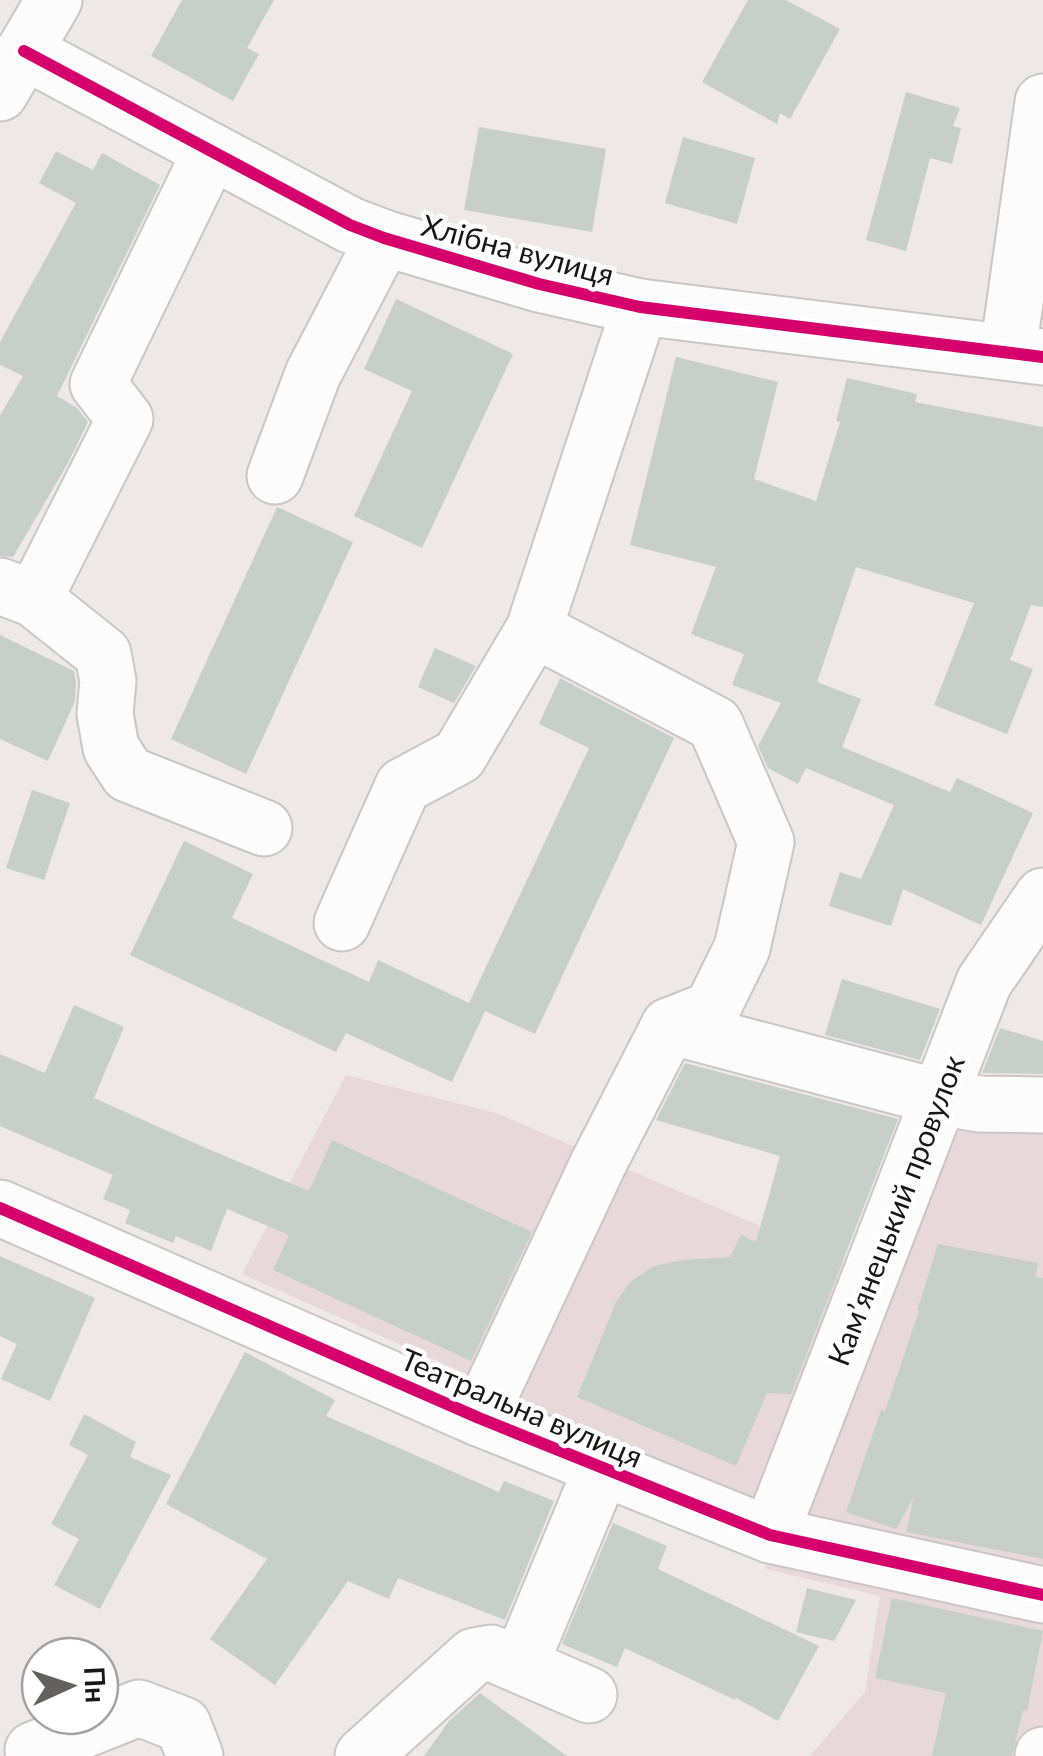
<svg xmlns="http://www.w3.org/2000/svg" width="1043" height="1756" font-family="Lato,sans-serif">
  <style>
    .built { fill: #e7d9da }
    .building { fill: #c6cfc9 }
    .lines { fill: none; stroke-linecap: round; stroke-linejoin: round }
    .minor-casing { stroke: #cbc6c6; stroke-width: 59 }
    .minor { stroke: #fcfcfc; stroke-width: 55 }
    .cycleway-casing { stroke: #fff; stroke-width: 19 }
    .cycleway { stroke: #d6006c; stroke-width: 12 }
    .labels { text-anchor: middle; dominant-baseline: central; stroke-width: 9; stroke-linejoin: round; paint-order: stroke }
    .street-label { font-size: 30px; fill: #1b1717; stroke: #fff }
  </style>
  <rect width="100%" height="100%" fill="#eee8e8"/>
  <g class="built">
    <polygon points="346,1075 496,1113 870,1273 771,1535 1043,1595 1043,1756 810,1756 865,1692 880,1596 766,1569 770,1535 479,1418 489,1384 242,1274"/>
    <polygon points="941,1107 1043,1116 1043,1572 815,1519 798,1501"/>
  </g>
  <g class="building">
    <polygon points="182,0 274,0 247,48 259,54 233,101 151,56"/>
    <polygon points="748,0 786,0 840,29 790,119 780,113 777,124 702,82"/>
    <polygon points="906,92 960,108 953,126 961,128 952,164 930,158 906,251 866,240"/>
    <polygon points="479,127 606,149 592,232 464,210"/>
    <polygon points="683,137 755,158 737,224 665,203"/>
    <polygon points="56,151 93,170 102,153 160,185 57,396 77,408 88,422 68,463 13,557 0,556 0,416 23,376 0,365 0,342 76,203 39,183"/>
    <polygon points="396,299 513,354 422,548 354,516 412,391 364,369"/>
    <polygon points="676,357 778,382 754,479 816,501 840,422 836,421 847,378 917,394 915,402 1043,427 1043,607 1031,605 1010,660 1033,669 1007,734 934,705 974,603 856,567 817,682 861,699 842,747 950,792 957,778 1033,813 981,925 903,889 891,926 829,906 840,872 861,879 894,805 806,768 798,784 768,768 758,746 781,703 732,685 744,654 691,634 716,567 630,545"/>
    <polygon points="277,507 353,542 246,774 171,739"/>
    <polygon points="0,635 74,671 76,682 75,701 48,761 0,739"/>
    <polygon points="435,648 476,666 454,703 418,687"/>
    <polygon points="560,678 674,738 535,1034 485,1011 452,1082 346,1033 336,1052 130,955 184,841 253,874 232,918 369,982 378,960 469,1003 589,748 539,724"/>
    <polygon points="32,790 70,803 44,880 6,868"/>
    <polygon points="842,979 940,1009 920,1060 825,1035"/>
    <polygon points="74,1005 124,1027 94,1098 208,1149 309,1191 332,1140 532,1232 471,1361 273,1270 289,1235 227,1209 211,1251 176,1236 173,1243 125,1223 130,1210 103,1199 113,1175 0,1126 0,1054 45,1073"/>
    <polygon points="1000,1028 1043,1041 1043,1074 982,1073"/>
    <polygon points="685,1063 898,1119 791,1394 767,1393 736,1466 577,1397 616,1302 631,1281 654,1266 683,1260 730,1257 741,1235 756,1242 780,1156 656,1120"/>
    <polygon points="938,1244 1038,1263 1035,1277 1043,1278 1043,1559 906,1532 914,1497 896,1529 846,1512 881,1410 885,1411 919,1311 917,1311"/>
    <polygon points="0,1256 95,1298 50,1401 1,1379 17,1344 0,1336"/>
    <polygon points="245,1352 335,1400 326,1416 499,1492 504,1481 554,1501 505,1620 398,1578 389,1599 348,1581 275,1685 210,1639 267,1559 166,1504"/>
    <polygon points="84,1414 136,1442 130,1457 171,1475 100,1609 54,1585 79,1539 51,1524 88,1455 69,1445"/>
    <polygon points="613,1523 667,1546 658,1569 819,1646 778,1721 736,1698 735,1700 625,1648 617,1667 562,1644"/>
    <polygon points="807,1588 856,1600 834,1641 796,1632"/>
    <polygon points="892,1598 1043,1631 1027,1711 1023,1710 1012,1756 932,1756 946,1693 875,1678"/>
    <polygon points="480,1693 567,1756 424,1756 449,1721"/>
  </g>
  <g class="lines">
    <g class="minor-casing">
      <g id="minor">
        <polyline points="24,51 350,225 384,238 539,284 640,307 1043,357"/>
        <polyline points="0,93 54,0"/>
        <polyline points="1008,352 1043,102"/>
        <polyline points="275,476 313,374 384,238"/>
        <polyline points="0,586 34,599 103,654 108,681 105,714 111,748 128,774 264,828"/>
        <polyline points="34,599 125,419 98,384 211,151"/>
        <polyline points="342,923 403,786 459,756 534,629 640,307"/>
        <polyline points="669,1026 938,1097 980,1104 1043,1105"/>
        <polyline points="0,1208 479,1418 770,1535 1043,1595"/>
        <polyline points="479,1418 598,1164 669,1026 712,1009 742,948 766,842 715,724 534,629"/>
        <polyline points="770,1535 984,982 1043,896"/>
        <polyline points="520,1665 602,1468"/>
        <polyline points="33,1750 139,1708 183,1725 195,1756"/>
        <polyline points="363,1756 474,1656 491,1653 589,1695"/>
        <polyline points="1043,1756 1043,1755"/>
      </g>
    </g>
    <use href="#minor" class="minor"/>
    <g class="cycleway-casing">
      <g id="cycleway">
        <polyline points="24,51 350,225 384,238 539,284 640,307 1043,357"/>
        <polyline points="0,1208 479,1418 770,1535 1043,1595"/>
      </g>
    </g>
    <use href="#cycleway" class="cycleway"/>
  </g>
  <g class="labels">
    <g class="street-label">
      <text transform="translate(518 249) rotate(15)">Хлібна вулиця</text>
      <text transform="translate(895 1210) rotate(-69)">Камʼянецький провулок</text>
      <text transform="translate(522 1407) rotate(23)">Театральна вулиця</text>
    </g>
  </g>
  <g transform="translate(70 1686) rotate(87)"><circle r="48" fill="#ffffff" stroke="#a4a2a2" stroke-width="2.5"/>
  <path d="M0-8L18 38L0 25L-18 38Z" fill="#656060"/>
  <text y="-15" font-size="28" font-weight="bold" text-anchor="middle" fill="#1b1717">Пн</text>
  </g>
</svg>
